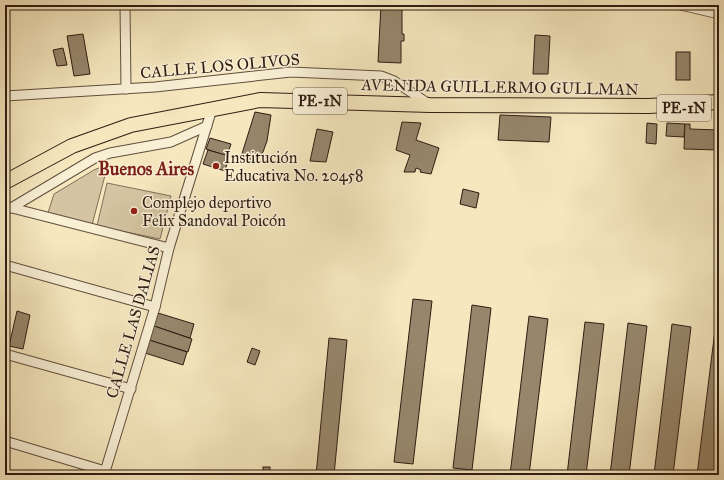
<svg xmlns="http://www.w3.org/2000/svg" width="724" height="480" font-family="'IM FELL Great Primer',serif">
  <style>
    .green { fill: #d4c4a1; stroke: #82705a }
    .building { fill: #96866b; stroke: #301c12 }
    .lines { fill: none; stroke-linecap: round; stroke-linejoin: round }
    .street-casing { stroke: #614f3d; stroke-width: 11 }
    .primary-casing { stroke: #301c12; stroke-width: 16 }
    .street { stroke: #f8efd5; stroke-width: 9 }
    .primary { stroke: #f5e7be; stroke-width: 14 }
    .poi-dot { fill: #8f2418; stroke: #f8efd5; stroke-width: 1.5 }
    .labels { text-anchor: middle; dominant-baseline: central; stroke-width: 3; stroke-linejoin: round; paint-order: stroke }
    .shield { fill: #f8efd5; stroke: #6c5b4c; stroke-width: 1 }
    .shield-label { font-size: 15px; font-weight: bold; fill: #301c12 }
    .street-label { font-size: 16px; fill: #301c12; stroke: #f8efd5 }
    .poi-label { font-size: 16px; fill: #301c12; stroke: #f8efd5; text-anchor: start }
    .quarter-label { font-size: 18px; font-weight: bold; fill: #7a1f14; stroke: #f8efd5 }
  </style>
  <rect width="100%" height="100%" fill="#f5e7be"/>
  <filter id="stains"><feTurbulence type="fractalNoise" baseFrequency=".005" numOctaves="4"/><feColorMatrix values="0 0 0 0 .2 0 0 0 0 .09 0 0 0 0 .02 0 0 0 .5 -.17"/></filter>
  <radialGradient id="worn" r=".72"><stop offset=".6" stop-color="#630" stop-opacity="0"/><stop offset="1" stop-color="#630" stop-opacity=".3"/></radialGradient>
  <g class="green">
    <polygon points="108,164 92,225 47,216 54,194 94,170"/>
    <polygon points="107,183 171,196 160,239 97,226"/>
  </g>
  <g class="building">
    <polygon points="381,5 402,5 402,34 404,34 404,41 401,41 401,63 378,62"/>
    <polygon points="83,34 90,74 74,76 67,36"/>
    <polygon points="535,35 550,36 548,74 533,74"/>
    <polygon points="63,48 67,65 57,66 53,50"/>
    <rect x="676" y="52" width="14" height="28"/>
    <polygon points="255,112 271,115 267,141 263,152 254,164 240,160"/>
    <polygon points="500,115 551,117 549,142 498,140"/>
    <polygon points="402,122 421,123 416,140 439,148 431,174 420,172 421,170 416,168 415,172 404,172 410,155 396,150"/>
    <polygon points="647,123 657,124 656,144 646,143"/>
    <polygon points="667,123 685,124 684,137 666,136"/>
    <polygon points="685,124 690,124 690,129 719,130 719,150 684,149"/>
    <polygon points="317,129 333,132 326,162 310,161"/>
    <polygon points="210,138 231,144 227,156 206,149"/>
    <polygon points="208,150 229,156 225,171 203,164"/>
    <polygon points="463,189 479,193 476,208 460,204"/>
    <polygon points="413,299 432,301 413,464 394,462"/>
    <polygon points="472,305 491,308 472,470 453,468"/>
    <polygon points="17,311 30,315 23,349 9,346"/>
    <polygon points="158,313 194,324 190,338 154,326"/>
    <polygon points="529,316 548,319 529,475 510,475"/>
    <polygon points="585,322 604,324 586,475 567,475"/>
    <polygon points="628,323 647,326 629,475 610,475"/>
    <polygon points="672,324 691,327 673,475 654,475"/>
    <polygon points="154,326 192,339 188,352 149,340"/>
    <polygon points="715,330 719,330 719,455 717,475 697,475"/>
    <polygon points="329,338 347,340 334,475 316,475"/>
    <polygon points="149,340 187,352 183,365 145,353"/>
    <polygon points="252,348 260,351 255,365 247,362"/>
    <rect x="263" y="467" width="7" height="8"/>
  </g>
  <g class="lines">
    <g class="street-casing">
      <g id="street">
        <polyline points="125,5 126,89"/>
        <polyline points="681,5 719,14"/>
        <polyline points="5,96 155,87 291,72 381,76 394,81 429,104"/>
        <polyline points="8,207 169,248"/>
        <polyline points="11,208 95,158 110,153 171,142 207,126"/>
        <polyline points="5,265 155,307"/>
        <polyline points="5,354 131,389"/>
        <polyline points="5,441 105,471"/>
        <polyline points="104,475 155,307 169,248 212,109"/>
      </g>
    </g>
    <g class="primary-casing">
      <polyline id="primary" points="5,182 72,146 131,125 260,100 430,105 649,106 719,102"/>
    </g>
    <use href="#street" class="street"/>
    <use href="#primary" class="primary"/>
  </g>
  <g class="poi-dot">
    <circle cx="216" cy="166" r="4"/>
    <circle cx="134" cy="211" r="4"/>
  </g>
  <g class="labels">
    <g class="shield">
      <rect x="293" y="88" width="54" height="26" rx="3"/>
      <rect x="657" y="95" width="54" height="26" rx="3"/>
    </g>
    <g class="shield-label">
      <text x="320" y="101">PE-1N</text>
      <text x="684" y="108">PE-1N</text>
    </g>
    <g class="street-label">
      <text transform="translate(220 66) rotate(-5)">CALLE LOS OLIVOS</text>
      <text transform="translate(500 87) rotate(1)">AVENIDA GUILLERMO GULLMAN</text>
      <text transform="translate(133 322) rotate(-74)">CALLE LAS DALIAS</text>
    </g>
    <g class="poi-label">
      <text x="224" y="157">Institución<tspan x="224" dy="18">Educativa No. 20458</tspan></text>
      <text x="142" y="202">Complejo deportivo<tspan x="142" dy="18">Felix Sandoval Poicón</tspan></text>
    </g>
    <g class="quarter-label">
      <text x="146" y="169">Buenos Aires</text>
    </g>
  </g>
  <rect width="724" height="480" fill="none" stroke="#f5e7be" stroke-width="20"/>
  <rect x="6" y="6" width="712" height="468" fill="none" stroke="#301c12" stroke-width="2"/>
  <rect x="10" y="10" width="704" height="460" fill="none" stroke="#301c12"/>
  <rect width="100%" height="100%" filter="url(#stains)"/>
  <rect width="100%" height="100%" fill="url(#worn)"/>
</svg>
